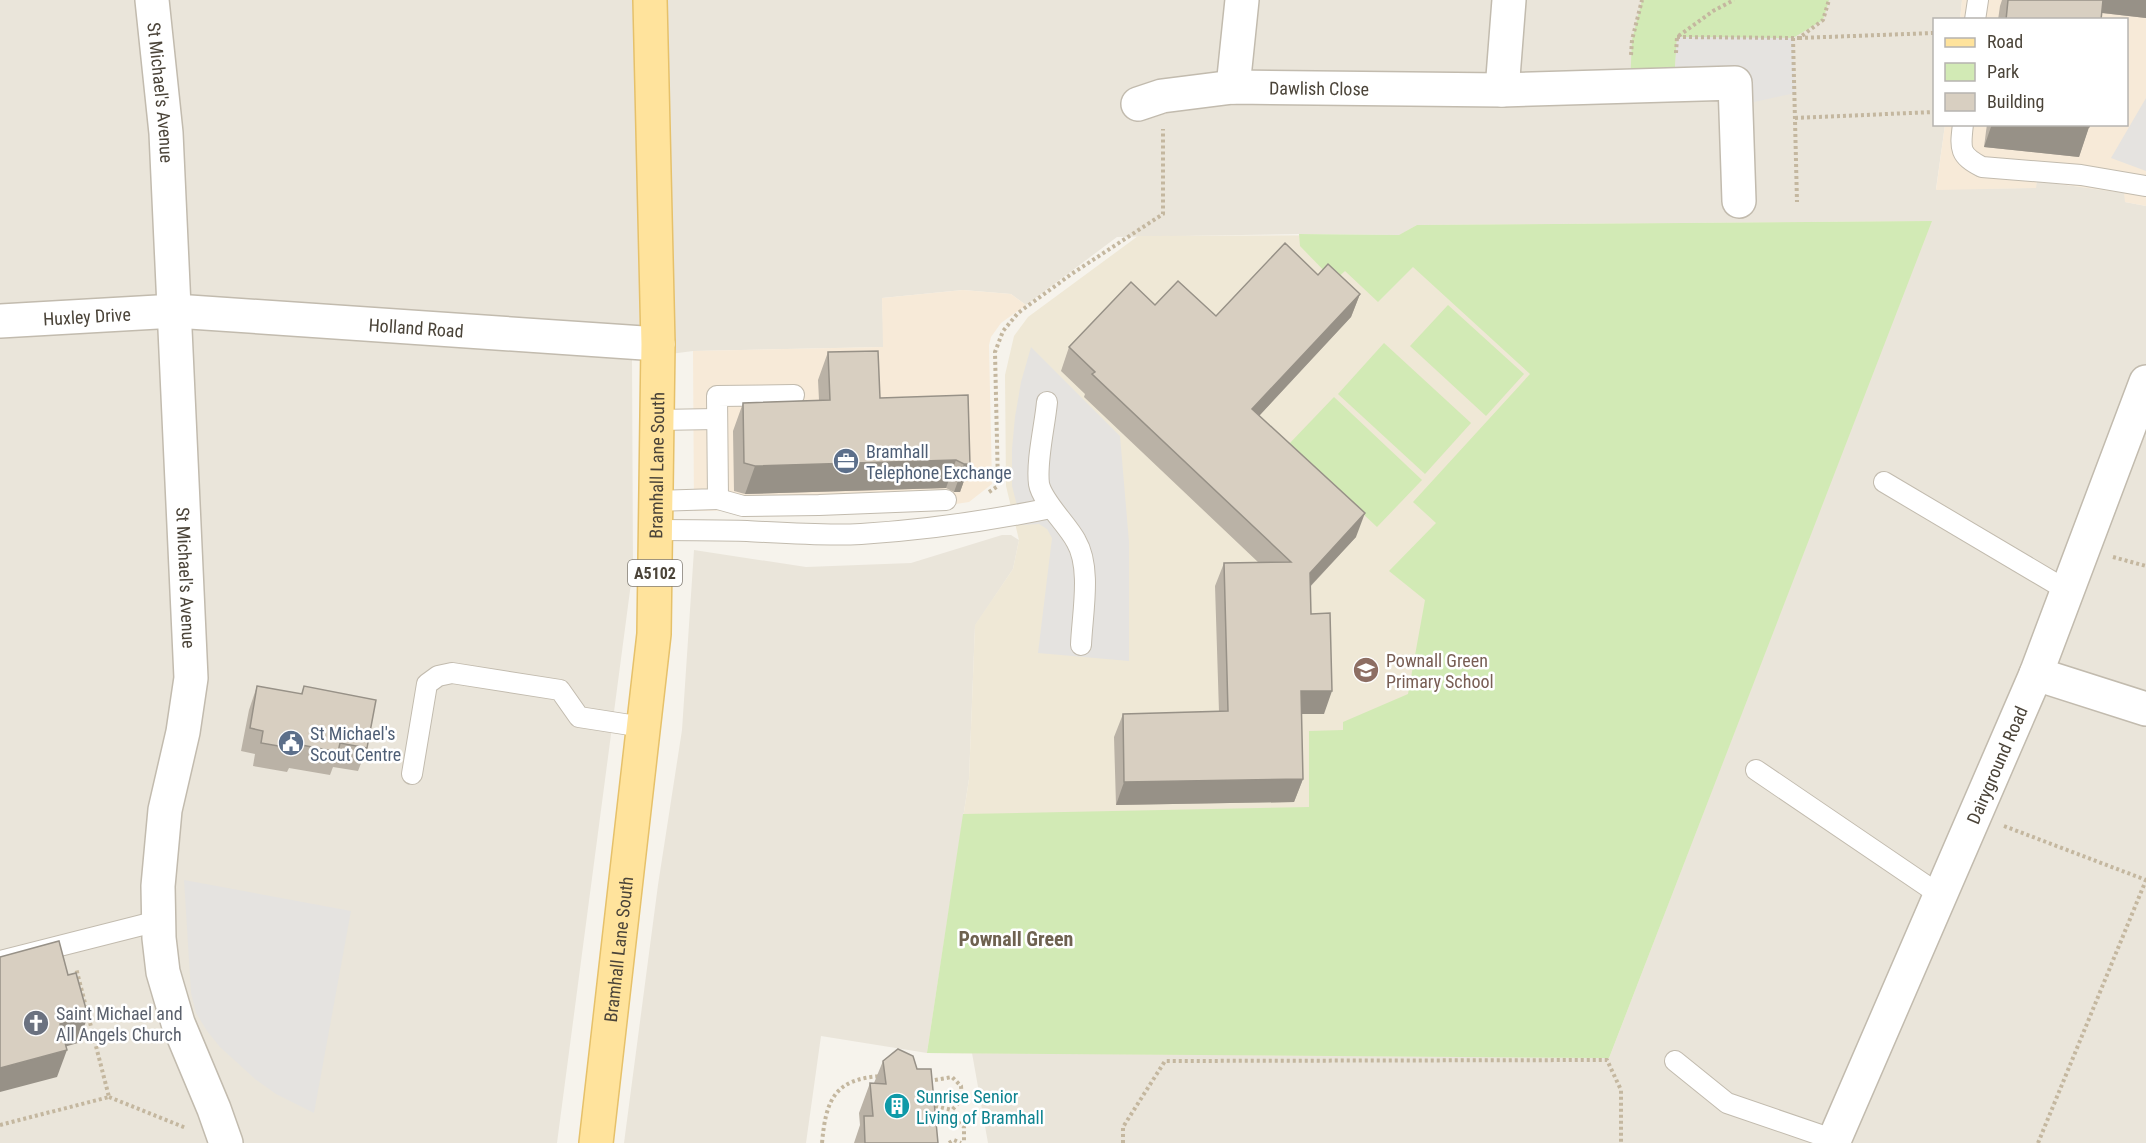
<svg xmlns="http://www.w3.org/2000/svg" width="2146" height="1143" font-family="'Roboto Condensed',sans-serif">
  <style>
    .residential { fill: #eae5da }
    .commercial { fill: #f7ead8 }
    .education { fill: #efe8d6 }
    .green { fill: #d2eab5 }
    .parking { fill: #e5e3e0 }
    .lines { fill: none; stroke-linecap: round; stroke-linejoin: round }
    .service-casing { stroke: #c2bbae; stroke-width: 22 }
    .minor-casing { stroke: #c2bbae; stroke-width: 36 }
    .primary-casing { stroke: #e6c16a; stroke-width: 36 }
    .path { stroke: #c4b79f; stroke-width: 4; stroke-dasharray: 3 3; stroke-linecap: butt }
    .service { stroke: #fff; stroke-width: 20 }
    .minor { stroke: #fff; stroke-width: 33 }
    .primary { stroke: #ffe39c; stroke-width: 33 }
    .wall { fill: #bab2a6 }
    .shaded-wall { fill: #979187 }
    .building { fill: #d8cfc1; stroke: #979187; stroke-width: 1.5 }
    .labels { text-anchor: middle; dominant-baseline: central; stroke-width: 5; stroke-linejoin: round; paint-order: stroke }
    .shield { fill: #fff; stroke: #817c74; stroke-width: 1.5 }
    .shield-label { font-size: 16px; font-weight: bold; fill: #4b4439 }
    .street-label { font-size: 18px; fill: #4b4439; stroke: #fff }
    .service-label { font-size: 18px; fill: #4e5e75; stroke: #fff; text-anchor: start }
    .education-label { font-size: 18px; fill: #785e54; stroke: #fff; text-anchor: start }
    .worship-label { font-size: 18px; fill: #5b616d; stroke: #fff; text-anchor: start }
    .culture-label { font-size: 18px; fill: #0d838f; stroke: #fff; text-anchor: start }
    .neighbourhood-label { font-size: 20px; font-weight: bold; fill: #6e6250; stroke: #fff }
  </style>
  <rect width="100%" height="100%" fill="#f6f3ec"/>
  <g class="residential">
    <polygon points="0,0 1962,0 1960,19 1934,20 1934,124 1945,125 1936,189 2035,188 2037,181 2125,193 2125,202 2146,206 2146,1143 988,1143 972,1053 1609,1058 1931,221 1417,225 1400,235 1299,234 1117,237 1026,305 1011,294 963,290 882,298 884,347 693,351 632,359 633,568 557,1143 0,1143"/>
    <polygon points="1002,535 1011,535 1019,540 1013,569 975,626 969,779 927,1053 821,1036 806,1143 624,1143 658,885 682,730 694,550 806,567 911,563"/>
  </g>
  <g class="commercial">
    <polygon points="1962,0 2146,0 2146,206 2125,202 2124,193 2037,181 2036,188 1936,190 1945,125 2126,124 2126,20 1960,19"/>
    <polygon points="963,290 1011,294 1026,305 1001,323 991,337 989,345 992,484 969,502 929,508 694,511 693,351 883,347 882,298"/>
  </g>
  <polygon class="education" points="1932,221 1609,1058 927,1053 969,779 975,625 1013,569 1019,540 1006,486 1005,375 1014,336 1028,317 1138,236 1399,235 1417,225"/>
  <g class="green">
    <polygon points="1642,0 1829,0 1823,20 1793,38 1677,37 1674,84 1630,86 1632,40"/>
    <polygon points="1932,221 1609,1058 927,1053 963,814 1309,807 1309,731 1343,730 1343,722 1408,694 1425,600 1389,571 1436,523 1413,502 1530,374 1413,267 1378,302 1345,271 1334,281 1300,246 1299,234 1399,235 1417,225"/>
    <polygon points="1448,305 1524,374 1486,416 1410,346"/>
    <polygon points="1384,343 1471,423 1425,474 1338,394"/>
    <polygon points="1334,397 1422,480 1377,527 1289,444"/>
  </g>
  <g class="parking">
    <polygon points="1677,37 1793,38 1795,93 1736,106 1735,84 1674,84"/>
    <polygon points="2146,98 2146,171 2111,158"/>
    <polygon points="1031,347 1120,436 1129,542 1129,661 1038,653 1052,538 1047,529 1039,524 1022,525 1012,486 1012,449 1015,417 1021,382"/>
    <polygon points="184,880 351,911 314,1113 276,1094 255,1079 220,1047 207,1031 196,1013 191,993"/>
  </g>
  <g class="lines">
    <g class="service-casing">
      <g id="service">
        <polyline points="1975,20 1978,0"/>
        <path d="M1963,124c-3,25 -4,31 19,43l99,8 64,11"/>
        <path d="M1047,402c-2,23 -11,59 -8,82 3,17 28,40 37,57 16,27 6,74 5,104"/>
        <polyline points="657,420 717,419"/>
        <polyline points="1884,482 2068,591"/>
        <polyline points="718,499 743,506 819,505 946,500"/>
        <polyline points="655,501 718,499 717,396 794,395"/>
        <path d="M655,530c31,0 61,0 92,1 38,2 76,5 114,3 64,-4 127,-13 190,-26"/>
        <polyline points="1756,770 1940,895"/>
        <polyline points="412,774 427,684 438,676 452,673 560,690 579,717 643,727"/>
        <polyline points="0,961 158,921"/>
        <polyline points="1675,1061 1727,1103 1835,1140"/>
      </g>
    </g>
    <g class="minor-casing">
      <g id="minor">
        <path id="s1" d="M152,0l14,133 25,545 -8,54 -18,78 -7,76 1,52 4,34 15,51 36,86 12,34"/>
        <polyline points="1509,0 1502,90 1735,83 1739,201"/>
        <polyline points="1233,87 1242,0"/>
        <path id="s2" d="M1138,104l24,-8 71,-9 269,3"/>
        <path id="s3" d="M0,321l175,-10 483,33"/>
        <polyline points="2036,674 2146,709"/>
        <path id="s4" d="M1833,1143l203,-469 110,-292"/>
      </g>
    </g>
    <g class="primary-casing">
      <g id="primary">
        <path id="s5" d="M596,1143l58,-509 4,-290 -8,-344"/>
      </g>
    </g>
    <g class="path">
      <polyline points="1677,37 1799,38 1823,20 1829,0"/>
      <polyline points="1793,38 1797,202"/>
      <polyline points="1799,38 1934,33"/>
      <polyline points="1676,53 1677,37 1713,11 1734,0"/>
      <polyline points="1631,55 1632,40 1642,0"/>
      <polyline points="1795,118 1934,112"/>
      <polyline points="989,492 998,486 995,352 1003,331 1018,313 1073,273 1163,214 1163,129"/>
      <polyline points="2113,557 2146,566"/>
      <polyline points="2004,826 2146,880"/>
      <polyline points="929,1081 952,1077 961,1086 962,1099 952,1110 954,1118 964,1127 964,1143"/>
      <polyline points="109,1097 186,1128"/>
      <polyline points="932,1101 935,1106 952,1110"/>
      <polyline points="0,1125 109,1097 76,968"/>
      <path d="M822,1143c4,-43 12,-64 59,-67"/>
      <polyline points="949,1143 954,1140 961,1143"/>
      <polyline points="1123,1143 1123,1127 1165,1061 1607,1060 1621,1090 1621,1143"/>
      <polyline points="2038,1143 2146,880"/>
    </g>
    <use href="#service" class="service"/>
    <use href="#minor" class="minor"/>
    <use href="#primary" class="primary"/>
  </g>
  <g class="wall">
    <polygon points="2002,0 2146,0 2146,18 2102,13 2101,20 1998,20 2000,6"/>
    <polygon points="1987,124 2090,124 2079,157 1984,147"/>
    <polygon points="1318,275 1360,294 1351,317 1259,416 1356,537 1310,587 1311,614 1324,714 1301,714 1303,779 1294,802 1116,805 1114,737 1123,714 1219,712 1215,586 1224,563 1259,563 1084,397 1085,394 1061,371 1069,347 1155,305 1216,316"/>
    <polygon points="828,352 880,398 970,464 960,492 954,492 946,488 745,494 734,491 733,431 743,403 819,400 818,380"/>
    <polygon points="257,686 301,694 304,686 367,748 358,771 333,767 330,775 289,768 287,772 253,766 255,754 241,751 249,710"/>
    <polygon points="883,1061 938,1143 854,1143 860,1125 859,1113 870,1083 874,1083"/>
  </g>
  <g class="shaded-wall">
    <polygon points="2099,0 2146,0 2146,18 2094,12"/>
    <polygon points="1992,124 2065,124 2089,127 2079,157 1984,147"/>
    <polygon points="1360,294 1351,317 1244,432 1252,409"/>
    <polygon points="956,460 946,488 745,494 755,466"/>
    <polygon points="964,464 970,464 960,492 954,492"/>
    <polygon points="1365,513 1356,537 1301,596 1310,573"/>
    <polygon points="1301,691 1332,691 1324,714 1293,714"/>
    <polygon points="1303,779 1294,802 1116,805 1124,782"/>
    <polygon points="88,1016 78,1043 50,1051 60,1024"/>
    <polygon points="67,1050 57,1077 0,1092 0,1068"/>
  </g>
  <g class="building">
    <polygon points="2008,0 2103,0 2101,20 2006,20"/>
    <polygon points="2065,124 2090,124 2089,127"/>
    <polygon points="1285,243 1318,275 1328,264 1360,294 1252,409 1365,513 1310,573 1311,614 1330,613 1332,691 1301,691 1303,779 1124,782 1123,714 1228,711 1224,563 1291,562 1092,374 1095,372 1069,347 1131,282 1155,305 1178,281 1216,316"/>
    <polygon points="878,351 880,398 968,395 970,464 964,464 956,460 755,466 744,463 743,403 830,400 828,352"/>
    <polygon points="257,686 302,694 304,686 376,700 367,748 340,743 338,752 296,744 296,749 261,743 263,731 250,728"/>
    <polygon points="59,941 68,975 76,973 88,1016 60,1024 67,1050 0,1068 0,957"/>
    <polygon points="898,1049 913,1056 917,1069 931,1069 938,1143 865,1143 864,1116 873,1116 870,1083 886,1084 883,1061"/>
  </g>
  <defs>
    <g id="office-disc" transform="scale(1.35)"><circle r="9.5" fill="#5c6f8a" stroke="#fff"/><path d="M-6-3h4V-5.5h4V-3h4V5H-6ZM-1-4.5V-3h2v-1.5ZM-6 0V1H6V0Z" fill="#fff"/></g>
    <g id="school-disc" transform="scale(1.35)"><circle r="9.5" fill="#8d6e63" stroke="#fff"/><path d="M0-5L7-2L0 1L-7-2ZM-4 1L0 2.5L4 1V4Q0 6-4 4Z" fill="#fff"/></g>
    <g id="civic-disc" transform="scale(1.35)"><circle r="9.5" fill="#5c6f8a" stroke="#fff"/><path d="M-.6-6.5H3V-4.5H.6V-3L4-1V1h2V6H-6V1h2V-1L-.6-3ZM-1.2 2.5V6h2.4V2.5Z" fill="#fff"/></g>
    <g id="church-disc" transform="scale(1.35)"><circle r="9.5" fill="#6b7280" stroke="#fff"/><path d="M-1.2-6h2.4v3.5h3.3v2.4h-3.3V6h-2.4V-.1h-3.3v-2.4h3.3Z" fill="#fff"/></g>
    <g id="building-disc" transform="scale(1.35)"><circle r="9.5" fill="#0f9aa8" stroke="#fff"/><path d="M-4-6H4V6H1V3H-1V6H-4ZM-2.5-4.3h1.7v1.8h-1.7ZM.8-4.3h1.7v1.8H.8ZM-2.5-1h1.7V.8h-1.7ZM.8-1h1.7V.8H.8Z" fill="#fff"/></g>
  </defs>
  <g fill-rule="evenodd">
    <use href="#office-disc" x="846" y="461"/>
    <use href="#school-disc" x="1366" y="670"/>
    <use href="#civic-disc" x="291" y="743"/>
    <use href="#church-disc" x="36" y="1023"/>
    <use href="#building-disc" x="897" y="1106"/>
  </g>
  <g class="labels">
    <rect class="shield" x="628" y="560" width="54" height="26" rx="4.5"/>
    <g class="shield-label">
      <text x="655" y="573">A5102</text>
    </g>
    <g class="street-label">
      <text stroke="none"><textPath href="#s2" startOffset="183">Dawlish Close</textPath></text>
      <text stroke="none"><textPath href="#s1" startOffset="93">St Michael's Avenue</textPath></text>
      <text stroke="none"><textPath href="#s3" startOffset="87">Huxley Drive</textPath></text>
      <text stroke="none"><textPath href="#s3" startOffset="417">Holland Road</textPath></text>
      <text stroke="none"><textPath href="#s5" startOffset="681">Bramhall Lane South</textPath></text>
      <text stroke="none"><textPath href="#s1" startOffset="579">St Michael's Avenue</textPath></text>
      <text stroke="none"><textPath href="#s4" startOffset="412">Dairyground Road</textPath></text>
      <text stroke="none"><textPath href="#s5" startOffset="195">Bramhall Lane South</textPath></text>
    </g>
    <g class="service-label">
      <text x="866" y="451">Bramhall<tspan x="866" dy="21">Telephone Exchange</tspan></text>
      <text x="310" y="733">St Michael's<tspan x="310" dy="21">Scout Centre</tspan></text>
    </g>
    <g class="education-label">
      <text x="1386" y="660">Pownall Green<tspan x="1386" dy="21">Primary School</tspan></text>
    </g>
    <g class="worship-label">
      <text x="56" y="1013">Saint Michael and<tspan x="56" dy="21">All Angels Church</tspan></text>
    </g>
    <g class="culture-label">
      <text x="916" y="1096">Sunrise Senior<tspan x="916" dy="21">Living of Bramhall</tspan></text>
    </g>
    <g class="neighbourhood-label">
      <text x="1016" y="939">Pownall Green</text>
    </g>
  </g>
  <rect x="1933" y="18" width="195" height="108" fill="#ffffff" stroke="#b7b4b0" stroke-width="1.5"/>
  <rect x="1945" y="38" width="30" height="9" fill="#ffe39c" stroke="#b7b4b0" stroke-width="1.5"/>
  <text x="1987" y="48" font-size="18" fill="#4b4439">Road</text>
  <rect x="1945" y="63" width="30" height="18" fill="#d2eab5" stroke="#b7b4b0" stroke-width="1.5"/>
  <text x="1987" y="78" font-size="18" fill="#4b4439">Park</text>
  <rect x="1945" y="93" width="30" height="18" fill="#d8cfc1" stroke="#b7b4b0" stroke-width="1.5"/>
  <text x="1987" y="108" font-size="18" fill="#4b4439">Building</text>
</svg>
